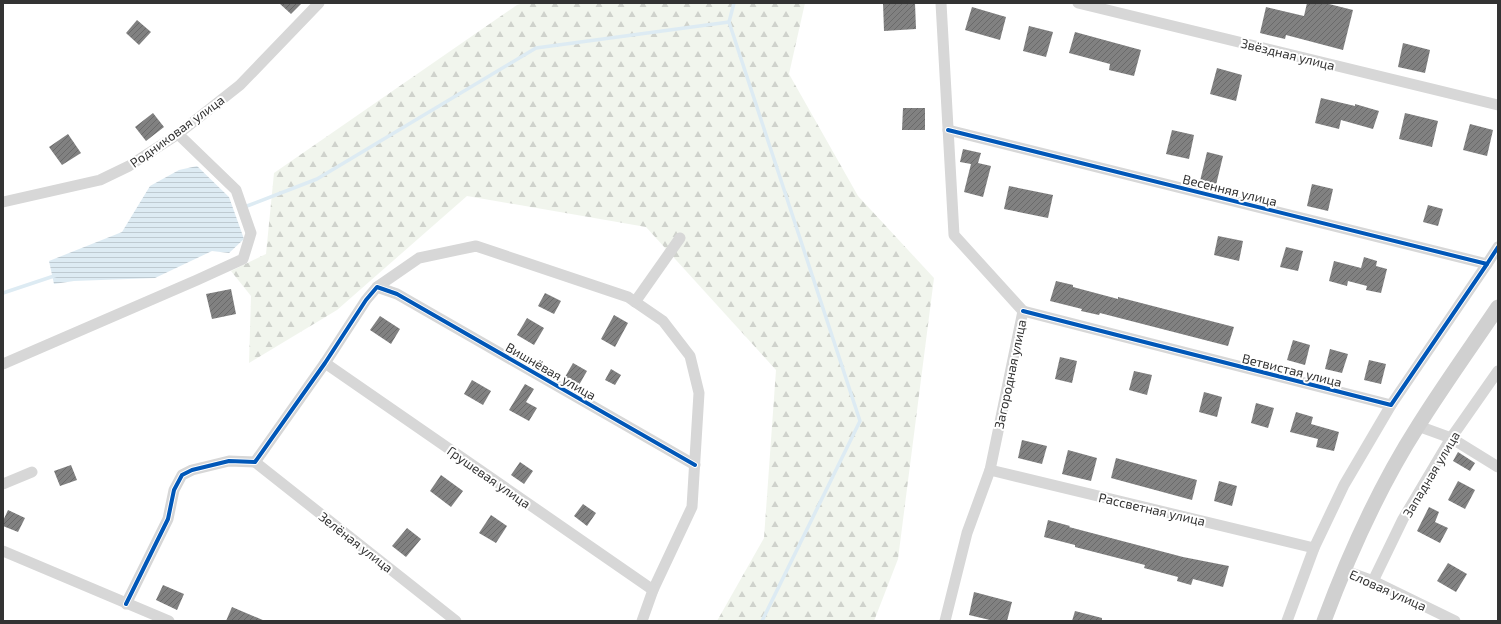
<svg xmlns="http://www.w3.org/2000/svg" width="1501" height="624" font-family="'Exo 2',sans-serif">
  <style>
    .forest { fill: url(#forest-firs) }
    .water { fill: url(#water-rules) }
    .lines { fill: none; stroke-linecap: round; stroke-linejoin: round }
    .stream { stroke: #ddebf3; stroke-width: 3.5 }
    .building { fill: url(#building-hatch) }
    .street { stroke: #d7d7d7; stroke-width: 11 }
    .secondary { stroke: #d0d0d0; stroke-width: 15 }
    .cycleway-casing { stroke: #fff; stroke-width: 6 }
    .cycleway { stroke: #0057b8; stroke-width: 4 }
    .labels { text-anchor: middle; dominant-baseline: central; stroke-width: 4; stroke-linejoin: round; paint-order: stroke }
    .street-label { font-size: 13px; fill: #333; stroke: #fff }
  </style>
  <defs>
    <pattern id="forest-firs" width="22" height="20" patternUnits="userSpaceOnUse"><rect width="22" height="20" fill="#f1f5ed"/><path d="M5 1l3.5 6h-7zM16 11l3.5 6h-7z" fill="#cfd2cc"/></pattern>
    <pattern id="water-rules" width="6" height="5" patternUnits="userSpaceOnUse"><rect width="6" height="5" fill="#ddebf3"/><path d="M0 2.5h6" fill="none" stroke="#becad1"/></pattern>
    <pattern id="building-hatch" width="6" height="6" patternUnits="userSpaceOnUse"><rect width="6" height="6" fill="#818181"/><path d="M-1 1l2-2M0 6l6-6M5 7l2-2" fill="none" stroke="#6a6a6a"/></pattern>
  </defs>
  <rect width="100%" height="100%" fill="#fff"/>
  <polygon class="forest" points="524,3 805,3 789,74 858,196 934,278 898,559 874,621 717,621 764,538 776,370 646,227 467,196 337,310 249,363 251,296 231,271 266,254 274,173 517,5"/>
  <polygon class="water" points="197,166 229,197 244,239 229,253 212,251 155,278 74,281 54,284 49,261 122,232 150,186 179,170"/>
  <g class="lines">
    <g class="stream">
      <polyline points="734,3 729,22 860,421 762,621"/>
      <polyline points="247,206 317,179 536,48 729,22"/>
      <polyline points="3,293 57,275"/>
    </g>
  </g>
  <g class="building">
    <polygon points="279,3 302,3 291,14"/>
    <polygon points="883,3 915,3 916,29 884,31"/>
    <polygon points="1307,3 1325,3 1353,10 1343,50 1286,35 1285,39 1260,33 1266,7 1304,16"/>
    <polygon points="972,7 1006,17 1000,40 965,30"/>
    <polygon points="137,20 151,32 139,45 126,33"/>
    <polygon points="1029,26 1053,32 1046,57 1023,51"/>
    <polygon points="1075,32 1141,50 1134,76 1109,70 1110,64 1069,53"/>
    <polygon points="1403,43 1430,50 1425,73 1398,67"/>
    <polygon points="1217,68 1242,75 1236,101 1210,94"/>
    <polygon points="1321,98 1355,106 1355,104 1379,111 1373,129 1341,120 1339,129 1315,123"/>
    <polygon points="903,108 925,108 925,130 902,130"/>
    <polygon points="153,113 164,127 146,141 135,127"/>
    <polygon points="1405,113 1438,121 1432,147 1399,139"/>
    <polygon points="1470,124 1493,130 1487,156 1463,150"/>
    <polygon points="1172,130 1194,135 1189,159 1166,154"/>
    <polygon points="68,134 81,153 62,165 49,147"/>
    <polygon points="963,149 981,153 978,163 991,166 983,197 964,192 971,164 960,162"/>
    <polygon points="1207,152 1223,156 1216,185 1200,181"/>
    <polygon points="1312,184 1333,189 1328,211 1307,206"/>
    <polygon points="1009,186 1053,195 1048,218 1004,209"/>
    <polygon points="1428,205 1443,209 1438,226 1423,222"/>
    <polygon points="1218,236 1243,241 1239,261 1214,255"/>
    <polygon points="1286,247 1303,251 1298,271 1280,267"/>
    <polygon points="1364,257 1377,261 1376,266 1387,269 1381,293 1366,290 1367,286 1348,281 1347,286 1329,281 1334,261 1361,268"/>
    <polygon points="1056,281 1073,285 1073,287 1118,299 1118,297 1234,327 1228,346 1100,313 1099,315 1081,311 1082,309 1050,301"/>
    <polygon points="231,289 236,314 212,319 206,294"/>
    <polygon points="545,293 561,301 554,314 538,306"/>
    <polygon points="614,315 628,323 615,347 601,339"/>
    <polygon points="380,316 400,329 391,344 370,330"/>
    <polygon points="527,318 544,328 534,345 517,335"/>
    <polygon points="1293,340 1310,345 1305,365 1287,360"/>
    <polygon points="1330,349 1348,354 1342,373 1325,369"/>
    <polygon points="1060,357 1077,361 1072,383 1055,379"/>
    <polygon points="1369,360 1386,364 1381,384 1364,380"/>
    <polygon points="573,363 587,371 579,385 565,377"/>
    <polygon points="611,369 621,375 615,385 605,380"/>
    <polygon points="1134,371 1152,375 1147,395 1129,390"/>
    <polygon points="472,380 491,391 483,405 464,394"/>
    <polygon points="525,384 534,389 526,402 537,408 529,421 509,410"/>
    <polygon points="1204,392 1222,397 1217,417 1199,412"/>
    <polygon points="1256,403 1274,408 1268,428 1251,423"/>
    <polygon points="1296,412 1313,417 1311,424 1339,432 1334,451 1316,447 1318,439 1290,432"/>
    <polygon points="1022,440 1047,446 1042,464 1018,458"/>
    <polygon points="1068,450 1097,458 1091,481 1062,474"/>
    <polygon points="1458,452 1475,463 1470,471 1453,461"/>
    <polygon points="1116,458 1197,480 1192,500 1111,478"/>
    <polygon points="520,462 533,471 524,484 511,475"/>
    <polygon points="71,465 77,480 60,486 54,471"/>
    <polygon points="441,475 463,491 451,507 430,491"/>
    <polygon points="1219,481 1237,486 1232,506 1214,501"/>
    <polygon points="1458,481 1475,490 1465,509 1448,500"/>
    <polygon points="583,504 596,513 587,526 574,516"/>
    <polygon points="1429,507 1439,512 1435,522 1448,528 1440,543 1417,531"/>
    <polygon points="8,510 25,518 18,532 3,526 3,521"/>
    <polygon points="491,515 507,526 496,543 479,533"/>
    <polygon points="1048,520 1070,526 1069,527 1183,557 1229,566 1223,587 1193,579 1191,585 1177,581 1178,577 1144,568 1145,565 1075,547 1075,545 1044,537"/>
    <polygon points="407,528 421,539 406,557 392,546"/>
    <polygon points="1448,563 1467,574 1456,592 1437,581"/>
    <polygon points="163,585 184,594 177,610 156,600"/>
    <polygon points="974,592 1012,602 1007,621 994,621 969,615"/>
    <polygon points="232,607 265,621 226,621"/>
    <polygon points="1075,611 1102,618 1102,621 1072,621"/>
  </g>
  <g class="lines">
    <g class="street">
      <polyline points="941,3 954,235 1023,311"/>
      <polyline points="1078,3 1498,105"/>
      <polyline points="948,130 1487,264 1498,247"/>
      <polyline points="3,202 100,180 129,166 178,134 240,85 319,3"/>
      <polyline points="377,287 419,258 476,246 628,297 663,321 690,356 699,393 692,507 653,590 642,621"/>
      <polyline points="635,302 680,238"/>
      <polyline points="1023,311 1391,405 1487,264"/>
      <polyline points="325,363 653,590"/>
      <polyline points="3,364 197,280 243,259 251,233 236,190 178,134"/>
      <polyline points="1418,426 1451,438 1498,467"/>
      <polyline points="255,462 456,621"/>
      <polyline points="990,470 1314,548"/>
      <polyline points="3,484 32,472"/>
      <polyline points="3,551 169,621"/>
      <polyline points="1343,570 1373,581 1455,621"/>
      <polyline points="1373,581 1403,519 1451,438 1498,371"/>
      <polyline points="126,604 168,519 174,490 182,475 192,470 229,461 255,462 325,363 366,300 377,287 397,294 695,465"/>
      <polyline points="945,621 967,533 990,470 1023,311"/>
      <polyline points="1287,621 1314,548 1344,485 1391,405"/>
    </g>
    <path class="secondary" d="M1324,621c25,-67 55,-134 94,-195 25,-40 53,-79 80,-119"/>
    <g class="cycleway-casing">
      <g id="cycleway">
        <polyline points="948,130 1487,264 1498,247"/>
        <polyline points="1023,311 1391,405 1487,264"/>
        <polyline points="126,604 168,519 174,490 182,475 192,470 229,461 255,462 325,363 366,300 377,287 397,294 695,465"/>
      </g>
    </g>
    <use href="#cycleway" class="cycleway"/>
  </g>
  <g class="labels">
    <g class="street-label">
      <text transform="translate(1288 54) rotate(14)">Звёздная улица</text>
      <text transform="translate(177 131) rotate(-36)">Родниковая улица</text>
      <text transform="translate(1230 190) rotate(14)">Весенняя улица</text>
      <text transform="translate(1292 370) rotate(14)">Ветвистая улица</text>
      <text transform="translate(551 371) rotate(30)">Вишнёвая улица</text>
      <text transform="translate(1010 374) rotate(-78)">Загородная улица</text>
      <text transform="translate(1431 474) rotate(-59)">Западная улица</text>
      <text transform="translate(489 477) rotate(35)">Грушевая улица</text>
      <text transform="translate(1152 509) rotate(13)">Рассветная улица</text>
      <text transform="translate(356 542) rotate(38)">Зелёная улица</text>
      <text transform="translate(1388 590) rotate(24)">Еловая улица</text>
    </g>
  </g>
  <rect width="1501" height="624" fill="none" stroke="#333333" stroke-width="8"/>
</svg>
